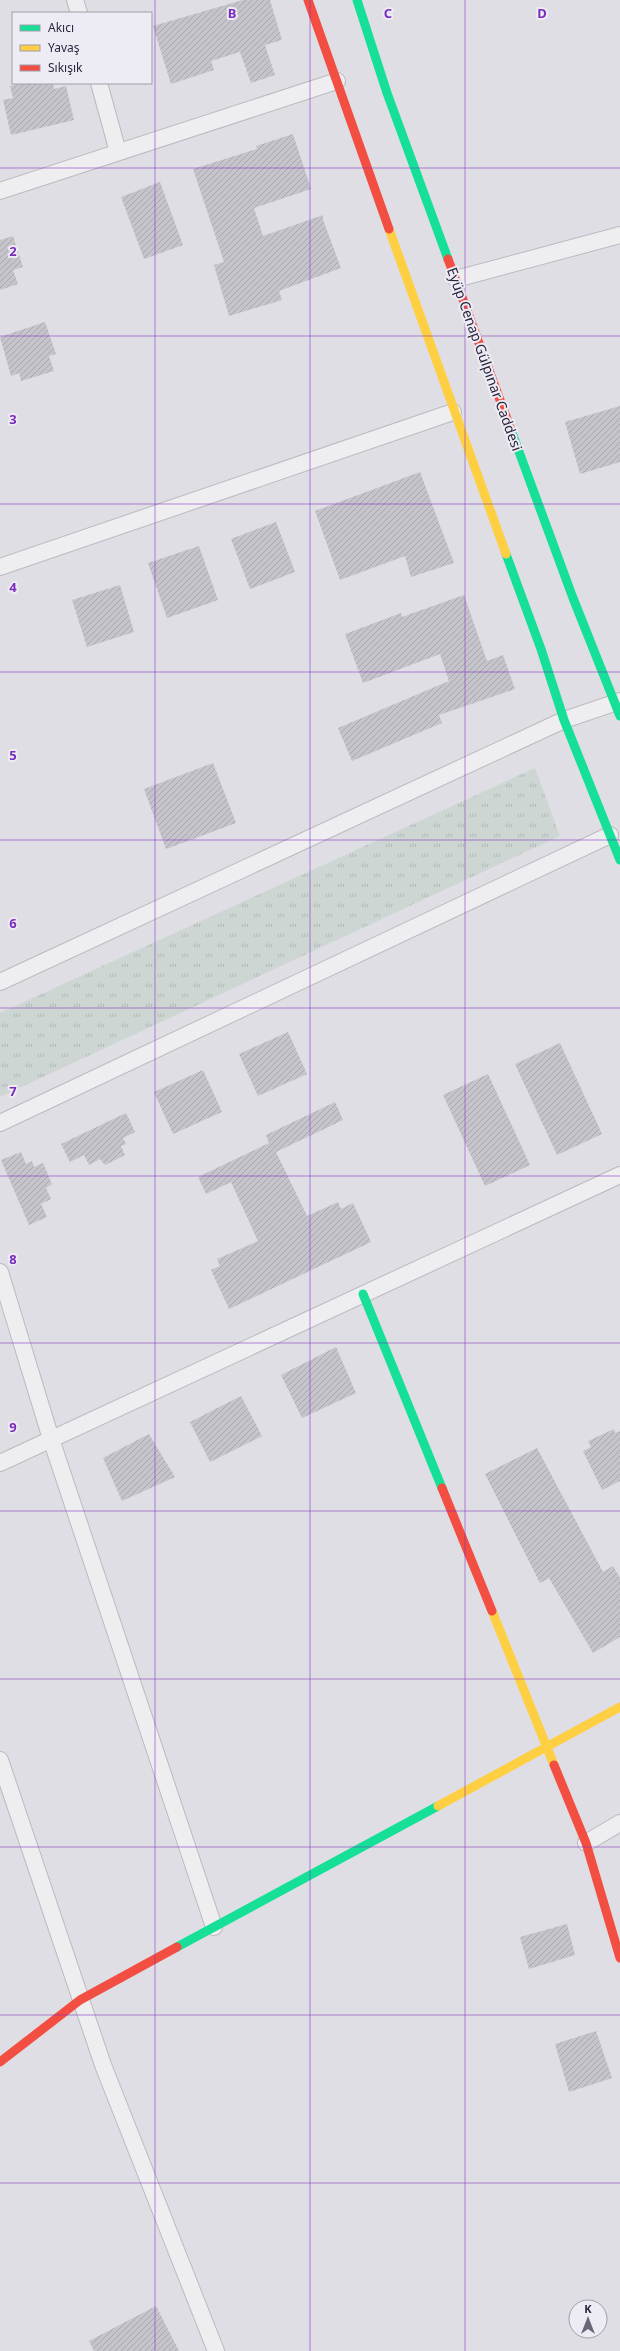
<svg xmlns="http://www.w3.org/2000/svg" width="620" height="2351" font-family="'Noto Sans',sans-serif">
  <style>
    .park { fill: url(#park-tufts) }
    .building { fill: url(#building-hatch) }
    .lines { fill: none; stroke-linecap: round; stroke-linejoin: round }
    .street-casing { stroke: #bbbac0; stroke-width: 18 }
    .street { stroke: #eeeef1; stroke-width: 16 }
    .fast { stroke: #16e098; stroke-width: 9 }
    .slow { stroke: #ffcf43; stroke-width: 9 }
    .jam { stroke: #f24e42; stroke-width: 9 }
    .grid { fill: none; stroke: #7b2cbf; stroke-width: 1; stroke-opacity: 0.55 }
    .labels { text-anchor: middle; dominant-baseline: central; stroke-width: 4; stroke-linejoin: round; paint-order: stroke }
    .street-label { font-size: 14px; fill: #2b263c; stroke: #edecf4 }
    .grid-label { font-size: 13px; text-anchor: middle; font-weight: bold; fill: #7b2cbf; stroke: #edecf4; stroke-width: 4; stroke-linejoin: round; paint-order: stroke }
  </style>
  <defs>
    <pattern id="park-tufts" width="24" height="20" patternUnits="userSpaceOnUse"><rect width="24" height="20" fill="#cdd6d2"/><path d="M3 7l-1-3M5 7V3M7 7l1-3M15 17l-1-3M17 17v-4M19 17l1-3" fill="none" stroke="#b0b8b5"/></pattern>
    <pattern id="building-hatch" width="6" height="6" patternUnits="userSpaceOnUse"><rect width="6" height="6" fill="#c6c4cb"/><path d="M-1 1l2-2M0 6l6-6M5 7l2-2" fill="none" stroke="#aaa8af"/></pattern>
  </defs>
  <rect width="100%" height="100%" fill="#dfdee4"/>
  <polygon class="park" points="535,768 560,836 0,1097 0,1013"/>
  <g class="building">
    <polygon points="243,0 270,0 282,40 265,45 275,75 251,83 240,52 211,61 214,70 171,84 153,26"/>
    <polygon points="22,83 53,83 54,89 66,86 74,120 11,135 3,100 13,98 10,86"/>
    <polygon points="293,134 311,189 254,208 263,236 323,215 323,220 341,268 279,291 282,300 229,316 214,265 224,262 193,169 257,149 256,146"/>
    <polygon points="160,182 183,245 144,259 121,197"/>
    <polygon points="13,236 23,267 13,270 18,284 0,290 0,240"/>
    <polygon points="45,322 56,354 49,356 54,371 21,381 19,373 11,376 0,337"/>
    <polygon points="620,406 620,462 580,474 565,422"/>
    <polygon points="420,472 454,563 411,577 405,556 340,580 315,511"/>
    <polygon points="276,522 295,572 250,589 231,539"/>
    <polygon points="199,546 218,600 167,618 148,563"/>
    <polygon points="120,585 134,632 87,647 72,600"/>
    <polygon points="464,595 487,661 503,655 515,689 439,715 442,723 352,761 338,728 449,681 440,654 363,683 345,634 401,613 402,617"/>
    <polygon points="213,763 236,823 166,849 144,789"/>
    <polygon points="288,1032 307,1074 258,1096 239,1054"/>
    <polygon points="560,1043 602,1134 557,1155 515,1064"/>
    <polygon points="203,1070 222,1112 173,1134 154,1092"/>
    <polygon points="488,1074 530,1165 485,1186 443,1095"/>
    <polygon points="335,1102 343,1120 276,1152 307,1216 338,1202 341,1209 353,1203 371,1242 229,1309 211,1270 220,1266 217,1259 258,1241 231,1182 206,1194 198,1177 269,1143 266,1135"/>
    <polygon points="126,1113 135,1132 123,1138 126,1144 121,1146 125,1155 105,1165 100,1159 89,1165 84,1155 70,1162 61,1144"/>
    <polygon points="21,1152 26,1164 32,1161 34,1167 43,1163 52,1184 46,1188 51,1199 41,1204 47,1217 29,1225 1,1160"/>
    <polygon points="336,1347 356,1393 302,1418 281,1375"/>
    <polygon points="241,1396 262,1436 210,1462 190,1422"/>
    <polygon points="614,1429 615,1433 620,1431 620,1481 602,1490 583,1451 591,1447 588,1441"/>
    <polygon points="149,1434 175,1477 122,1501 103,1458"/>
    <polygon points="537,1448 603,1572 613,1566 620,1578 620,1637 593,1653 549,1578 540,1583 485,1474"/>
    <polygon points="567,1924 575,1955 529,1969 520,1937"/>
    <polygon points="596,2031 612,2078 569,2092 555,2044"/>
    <polygon points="156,2306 179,2351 94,2351 89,2341"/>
  </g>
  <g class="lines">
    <g class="street-casing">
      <g id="street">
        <polyline points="75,0 79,13"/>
        <polyline points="99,83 118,152"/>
        <polyline points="0,191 337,81"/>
        <polyline points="456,279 620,235"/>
        <polyline points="0,567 453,412"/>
        <polyline points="0,982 564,720 620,701"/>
        <polyline points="0,1123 610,835"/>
        <polyline points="0,1272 51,1439 214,1927"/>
        <polyline points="0,1463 620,1175"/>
        <polyline points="0,1760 103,2065 216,2351"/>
        <polyline points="586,1843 620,1823"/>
      </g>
    </g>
    <use href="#street" class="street"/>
    <g class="fast">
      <polyline points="357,0 387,93 448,259"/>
      <polyline points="511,430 573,598 620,716"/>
      <polyline points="506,554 541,649 564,720 620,860"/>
      <polyline points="363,1294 442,1488"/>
      <polyline points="177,1947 438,1806"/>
    </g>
    <g class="slow">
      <polyline points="389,229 506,554"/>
      <polyline points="492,1611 554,1765"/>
      <polyline points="438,1806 620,1707"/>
    </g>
    <g class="jam">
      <polyline points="308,0 389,229"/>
      <polyline points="448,259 511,430"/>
      <polyline points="442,1488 492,1611"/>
      <polyline points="554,1765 586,1843 620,1958"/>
      <polyline points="0,2062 80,2000 177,1947"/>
    </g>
  </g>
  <path class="grid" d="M155,0v2351M310,0v2351M465,0v2351M0,168h620M0,336h620M0,504h620M0,672h620M0,840h620M0,1008h620M0,1176h620M0,1343h620M0,1511h620M0,1679h620M0,1847h620M0,2015h620M0,2183h620"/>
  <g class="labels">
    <g class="street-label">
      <text transform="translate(485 359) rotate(70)">Eyüp Cenap Gülpınar Caddesi</text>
    </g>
  </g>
  <g class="grid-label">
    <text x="232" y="18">B</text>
    <text x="388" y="18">C</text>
    <text x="542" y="18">D</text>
    <text x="13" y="256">2</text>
    <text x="13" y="424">3</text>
    <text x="13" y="592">4</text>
    <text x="13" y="760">5</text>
    <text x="13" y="928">6</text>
    <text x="13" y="1096">7</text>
    <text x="13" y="1264">8</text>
    <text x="13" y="1432">9</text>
  </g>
  <rect x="12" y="12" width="140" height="72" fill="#edecf4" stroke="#9f9daa"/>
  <rect x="20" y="25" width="20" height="6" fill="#16e098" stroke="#9f9daa"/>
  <text x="48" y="32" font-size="12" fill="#2b263c">Akıcı</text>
  <rect x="20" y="45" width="20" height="6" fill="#ffcf43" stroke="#9f9daa"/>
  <text x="48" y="52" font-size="12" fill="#2b263c">Yavaş</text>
  <rect x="20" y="65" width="20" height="6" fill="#f24e42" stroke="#9f9daa"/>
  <text x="48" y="72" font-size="12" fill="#2b263c">Sıkışık</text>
  <g transform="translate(588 2319)"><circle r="19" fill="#edecf4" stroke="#9f9daa"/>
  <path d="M0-3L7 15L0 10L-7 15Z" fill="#6a6677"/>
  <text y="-6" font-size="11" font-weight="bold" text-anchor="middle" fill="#2b263c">K</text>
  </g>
</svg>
